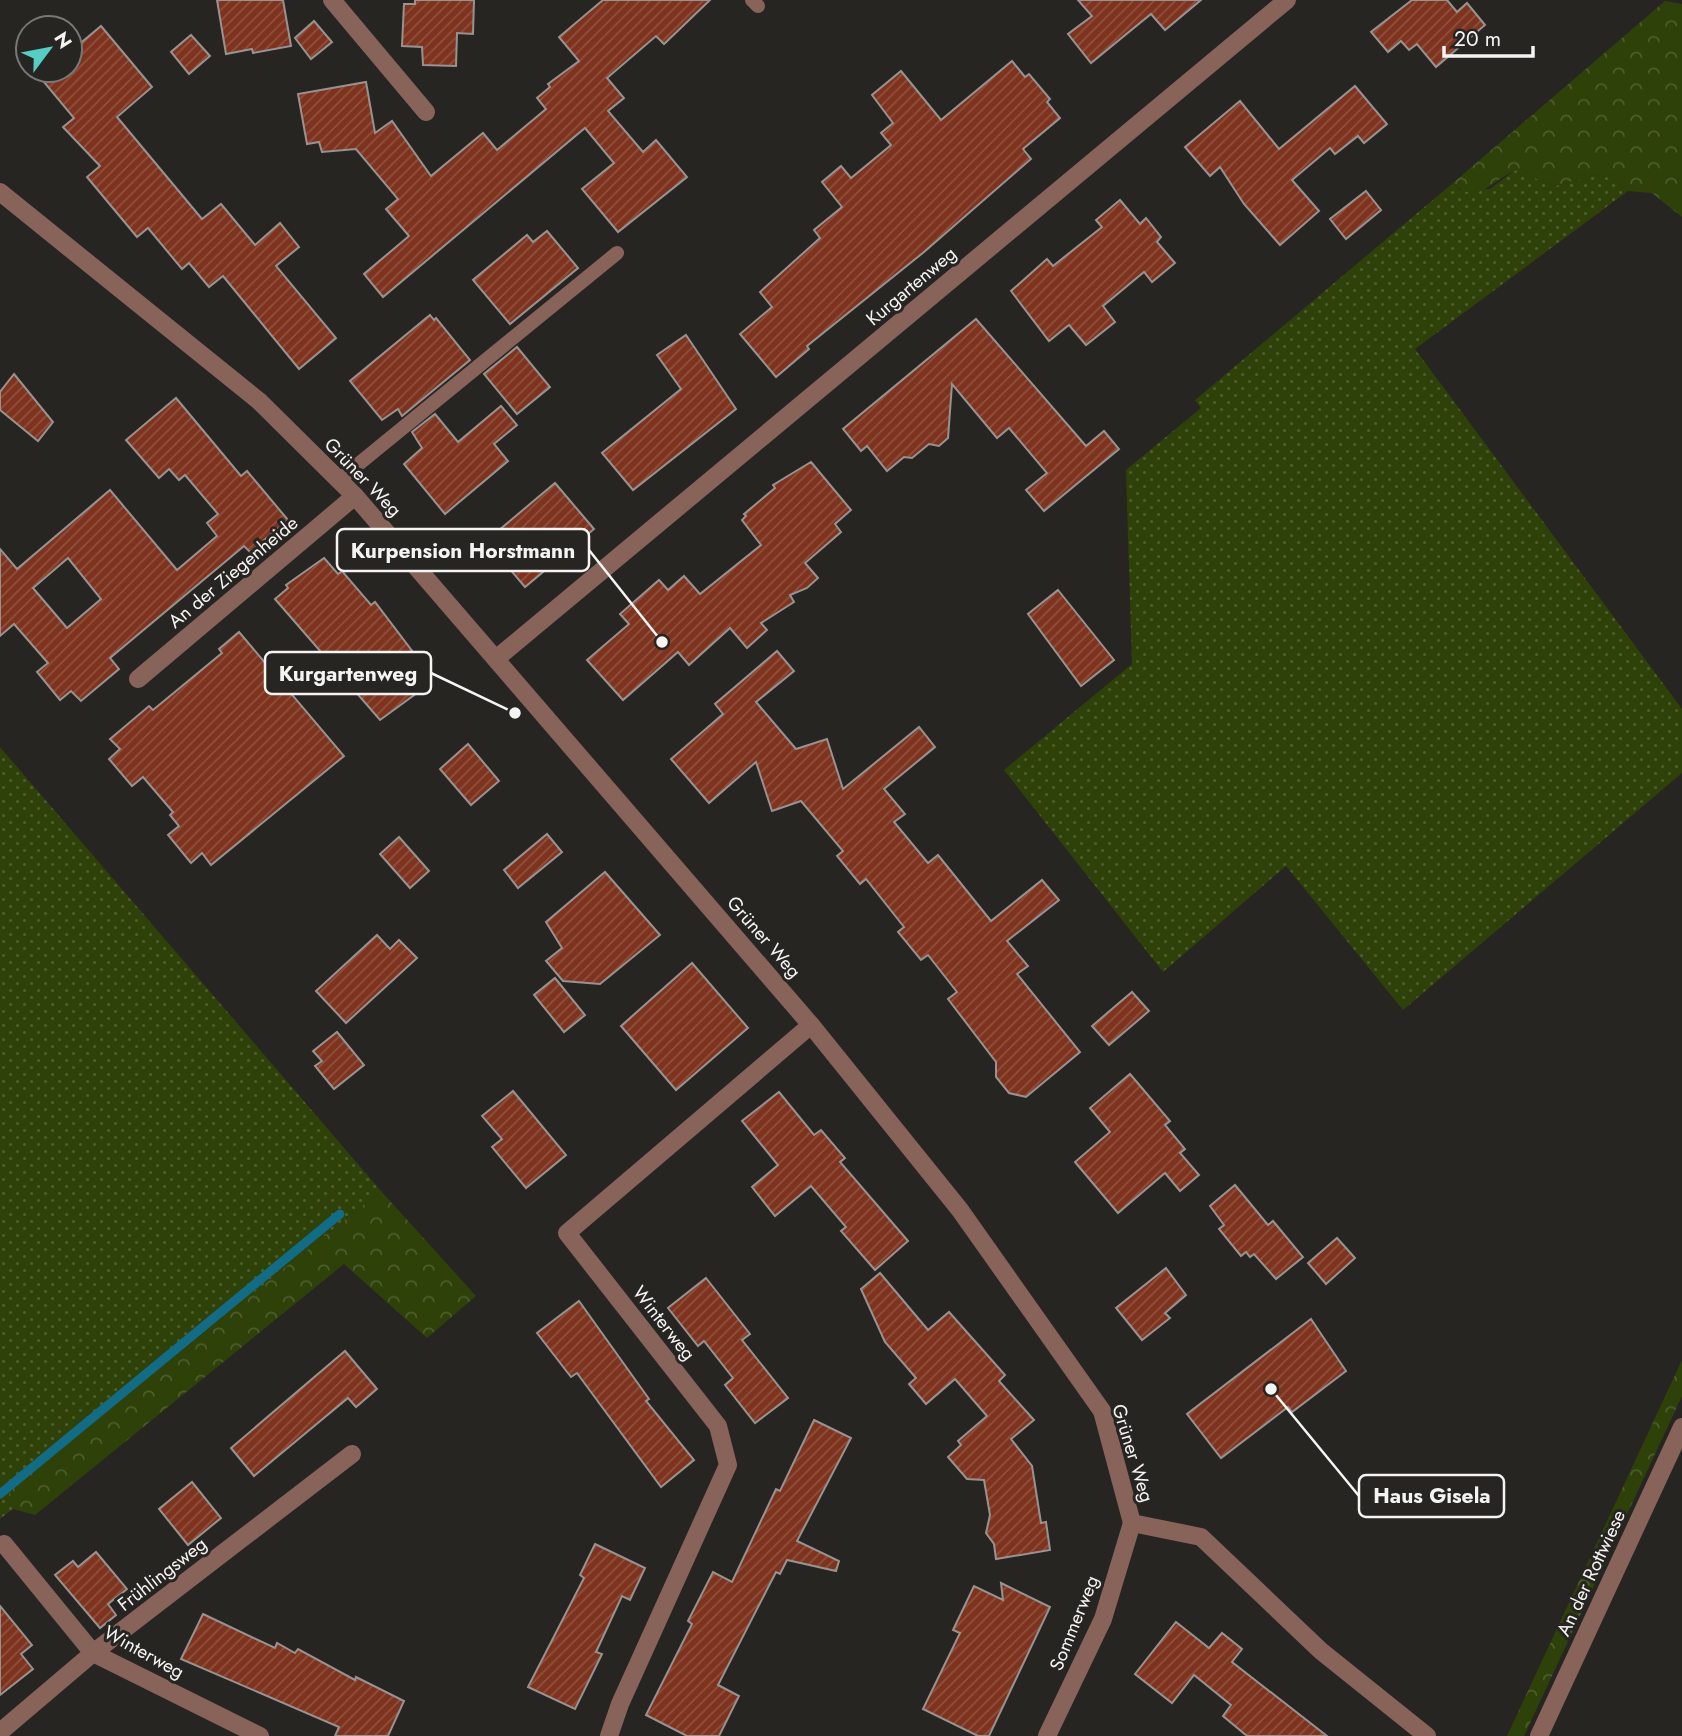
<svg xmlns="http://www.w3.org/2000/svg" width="1682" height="1736" font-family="Jost,sans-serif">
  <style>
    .grass { fill: url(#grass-dots) }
    .forest { fill: url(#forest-crowns) }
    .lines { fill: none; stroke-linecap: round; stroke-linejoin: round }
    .stream { stroke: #126c86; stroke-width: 9 }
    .building { fill: url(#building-hatch); stroke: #989291; stroke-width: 2; fill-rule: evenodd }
    .lane { stroke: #87635a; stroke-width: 14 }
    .street { stroke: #87635a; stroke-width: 18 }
    .labels { text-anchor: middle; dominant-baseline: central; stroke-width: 6; stroke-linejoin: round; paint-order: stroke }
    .street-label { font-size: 19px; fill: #f5f4f2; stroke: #272522 }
    .leader { fill: none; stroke: #f5f4f2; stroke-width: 2.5 }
    .callout-dot { fill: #f5f4f2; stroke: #272522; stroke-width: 2.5 }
    .callout { fill: #272522; stroke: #f5f4f2; stroke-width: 2.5 }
    .callout-label { font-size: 21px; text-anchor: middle; font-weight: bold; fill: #f5f4f2 }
  </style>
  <defs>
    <pattern id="grass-dots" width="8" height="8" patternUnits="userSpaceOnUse" patternTransform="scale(1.75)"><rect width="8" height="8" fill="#2e4109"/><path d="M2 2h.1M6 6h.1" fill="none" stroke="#4d5d2d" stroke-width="1.8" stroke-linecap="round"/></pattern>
    <pattern id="forest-crowns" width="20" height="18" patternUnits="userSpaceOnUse" patternTransform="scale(1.75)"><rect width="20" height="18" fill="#2e4109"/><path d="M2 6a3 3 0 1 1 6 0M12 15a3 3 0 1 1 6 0" fill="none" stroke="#4d5d2d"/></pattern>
    <pattern id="building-hatch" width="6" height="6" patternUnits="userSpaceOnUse" patternTransform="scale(1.75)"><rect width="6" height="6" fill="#7d331e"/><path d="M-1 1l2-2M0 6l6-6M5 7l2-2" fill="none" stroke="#90513f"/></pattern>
  </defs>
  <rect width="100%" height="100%" fill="#272522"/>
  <g class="grass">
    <polygon points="1522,169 1540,181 1555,186 1598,174 1615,180 1628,191 1415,349 1682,709 1682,773 1403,1010 1286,866 1163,972 1004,770 1132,664 1126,470 1201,408 1195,400 1453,183 1460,190 1490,189 1515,170"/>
    <polygon points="0,747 381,1191 10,1488 13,1509 0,1519"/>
  </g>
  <g class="forest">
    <path d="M1665,1l17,3v213l-30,-24 -24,-2 -13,-11 -17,-6 -43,12 -15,-5 -18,-12c-25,3 -43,41 -69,14z"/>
    <polygon points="381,1191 476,1296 427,1338 344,1264 35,1515 13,1509 9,1488"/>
    <polygon points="1682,1360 1682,1396 1524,1736 1507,1736"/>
  </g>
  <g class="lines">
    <polyline class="stream" points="0,1494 340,1214"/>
  </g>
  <g class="building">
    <polygon points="217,0 283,0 291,46 253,53 252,49 226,54"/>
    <polygon points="415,0 474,0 473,34 457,33 456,66 423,65 422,47 402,46 404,4 415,4"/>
    <polygon points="603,0 710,0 664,44 656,36 607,78 624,98 608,111 643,152 656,140 687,177 618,232 582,189 614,163 585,128 383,297 364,274 409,236 386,209 398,199 356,149 322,152 319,142 307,144 298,94 366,82 375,133 392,121 431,176 483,133 497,150 546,109 537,98 550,87 548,84 579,61 559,37"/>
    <polygon points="1078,0 1201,0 1165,30 1151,14 1091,63 1068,34 1092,16"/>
    <polygon points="1412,0 1447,0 1457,12 1467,3 1485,25 1436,67 1417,44 1409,50 1401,41 1388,52 1371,32"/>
    <polygon points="314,21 332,42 311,59 295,38"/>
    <polygon points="101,26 152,87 117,117 202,219 221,204 255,245 280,223 299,247 276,266 336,338 299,369 223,276 209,287 189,263 182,269 148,228 137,237 87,177 100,166 63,127 74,118 34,70 70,70 70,52"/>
    <polygon points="191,35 210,56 189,74 171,52"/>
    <polygon points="1012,61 1025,77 1029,74 1050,99 1047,102 1060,118 1023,149 1031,159 924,252 807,346 809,349 776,377 740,334 772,307 760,292 820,238 814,230 842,207 822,182 841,166 851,178 891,145 881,133 893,123 872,95 901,71 941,120"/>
    <polygon points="1355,86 1387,124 1364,143 1358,136 1335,154 1330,148 1292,180 1319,211 1280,245 1244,204 1220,167 1210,176 1185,147 1240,101 1279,149"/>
    <polygon points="1366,191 1381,210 1346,239 1330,219"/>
    <polygon points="1120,200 1140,224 1146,218 1161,237 1157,242 1175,263 1152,282 1144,272 1103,306 1115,322 1086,345 1069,325 1049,341 1011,291 1047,259 1053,266 1102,227 1096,220"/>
    <polygon points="547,231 578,268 510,324 473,280 527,235 533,242"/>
    <polygon points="430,315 434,320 436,318 470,360 402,416 398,409 382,420 350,381"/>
    <polygon points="976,319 1086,446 1104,431 1119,449 1044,511 1026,490 1047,473 1009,428 997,438 952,384 948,438 939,446 929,444 912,458 904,457 887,471 867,446 861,451 843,429"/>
    <polygon points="686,335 736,409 633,490 602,453 681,389 657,355"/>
    <polygon points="517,347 550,387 517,414 484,374"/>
    <polygon points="14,374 53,422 38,441 0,410 0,392"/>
    <path d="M176,398l65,78 6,-5 41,49 -38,32 -6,-6 -134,112 9,11 -38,32 -10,-10 -11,9 -23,-28 11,-9 -34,-39 -14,12v-87l17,20 93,-79 67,80 40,-34 -10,-13 11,-9 -33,-39 -6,5 -10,-11 -10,9 -33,-38zM68,558l33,41 -34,29 -34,-40z"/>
    <polygon points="501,406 517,425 494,444 508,461 445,514 404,464 422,448 412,432 435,414 458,442"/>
    <polygon points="811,462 851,510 835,524 841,532 805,563 818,578 807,588 790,595 794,602 761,623 767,630 747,648 730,628 689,665 678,652 623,700 587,660 629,624 620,614 659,580 668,590 684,576 700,594 761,545 742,520 746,516 744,514 775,488 773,485"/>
    <polygon points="555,483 594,529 573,547 578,553 560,568 555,562 525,587 486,541"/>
    <polygon points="324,558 338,574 342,571 371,605 375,602 419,660 416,664 429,679 415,690 417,693 380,720 275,599 288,588 286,585"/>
    <polygon points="1058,590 1114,660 1081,686 1028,614"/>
    <polygon points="239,632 344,756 211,865 202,853 191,863 168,835 179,826 170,815 173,812 143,777 132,786 109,759 120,749 110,739 149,706 153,710 222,653 219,649"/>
    <polygon points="777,651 794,671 756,702 796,749 827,739 843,789 919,727 935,747 884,789 905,814 894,822 928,863 938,855 991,921 1042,880 1059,900 1007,941 1028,966 1017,974 1080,1052 1026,1097 1009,1093 996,1077 996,1062 948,999 957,992 928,955 921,960 898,932 904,927 866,879 860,884 837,856 843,851 801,801 772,811 756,762 709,803 671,759 723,714 715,704"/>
    <polygon points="468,744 499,781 471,805 440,769"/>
    <polygon points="547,834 562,852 518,888 504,870"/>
    <polygon points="399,837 429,871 410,888 380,854"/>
    <polygon points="605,872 660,935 600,984 563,981 546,961 562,948 546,922"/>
    <polygon points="377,935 390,949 399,940 417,958 346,1023 316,991"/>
    <polygon points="692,963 748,1028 676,1090 621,1026"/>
    <polygon points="555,978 585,1015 564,1032 534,995"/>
    <polygon points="1132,992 1149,1011 1109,1045 1092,1026"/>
    <polygon points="337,1032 364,1065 334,1089 315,1066 322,1061 313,1051"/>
    <polygon points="1130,1074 1170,1121 1165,1125 1185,1149 1180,1153 1199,1175 1180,1191 1165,1173 1118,1213 1075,1162 1110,1132 1090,1108"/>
    <polygon points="513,1091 566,1155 526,1188 492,1147 502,1139 482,1116"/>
    <polygon points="779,1092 814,1135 821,1130 845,1158 840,1162 908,1241 875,1270 841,1231 846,1227 811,1186 775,1216 752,1187 778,1165 742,1121"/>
    <polygon points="1235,1185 1268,1225 1273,1221 1303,1257 1276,1279 1254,1254 1250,1257 1246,1252 1241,1256 1219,1229 1224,1225 1210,1206"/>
    <polygon points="1337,1238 1355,1258 1326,1284 1308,1263"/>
    <polygon points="1166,1268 1186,1295 1165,1313 1170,1318 1142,1340 1116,1308"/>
    <polygon points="880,1273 928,1330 949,1312 1005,1375 999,1381 1034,1420 1011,1439 1032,1466 1041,1523 1046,1522 1050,1550 996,1559 994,1544 986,1533 990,1515 984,1480 967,1479 948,1457 961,1445 958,1441 987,1416 955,1379 926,1404 909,1384 916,1378 885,1342 861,1289"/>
    <polygon points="706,1278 750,1334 742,1340 788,1398 755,1423 725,1385 733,1378 704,1341 698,1346 668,1308"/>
    <polygon points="579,1301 649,1399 646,1401 694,1460 661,1487 577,1373 571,1377 537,1333"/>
    <polygon points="1311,1319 1346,1371 1292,1412 1288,1407 1221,1458 1187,1414"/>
    <polygon points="345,1351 377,1389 356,1407 348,1398 254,1476 231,1448"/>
    <polygon points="814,1420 851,1438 797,1541 839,1561 836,1571 787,1560 780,1574 776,1572 718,1685 739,1696 719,1736 687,1736 646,1715 692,1624 688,1621 713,1572 732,1582 776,1489 780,1491"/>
    <polygon points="192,1482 221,1518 188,1545 159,1509"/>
    <polygon points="595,1544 645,1568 630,1600 622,1596 596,1652 602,1654 575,1709 528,1687 584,1578 580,1575"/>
    <polygon points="96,1552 127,1589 108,1604 116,1615 100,1628 55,1575 73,1561 78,1567"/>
    <polygon points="1001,1583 1050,1607 989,1736 978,1736 923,1709 960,1633 953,1630 974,1586 1003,1600"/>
    <polygon points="0,1606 32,1645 21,1654 33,1669 0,1695"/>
    <polygon points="203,1614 275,1648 277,1643 295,1653 298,1649 355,1680 356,1677 404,1701 388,1736 335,1736 339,1727 181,1659"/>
    <polygon points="1176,1622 1209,1648 1222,1633 1242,1649 1232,1662 1327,1736 1247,1736 1223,1716 1231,1705 1194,1675 1172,1703 1135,1674"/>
  </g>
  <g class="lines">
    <g class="lane">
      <polyline points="752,0 758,6"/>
      <polyline points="339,480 617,253"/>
    </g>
    <g class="street">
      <polyline points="332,0 426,112"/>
      <polyline points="0,192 259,401 355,496 811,1025 960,1210 1102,1411 1132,1523 1201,1537 1321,1651 1427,1736"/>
      <polyline points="497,658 1287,0"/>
      <polyline points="138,679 355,496"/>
      <polyline points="4,1544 93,1653 260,1736"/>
      <polyline points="0,1732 93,1653 352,1454"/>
      <polyline points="609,1736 620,1704 728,1465 718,1426 567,1233 811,1025"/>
      <polyline points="1047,1736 1103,1619 1132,1523"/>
      <polyline points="1539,1736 1682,1427"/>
    </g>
  </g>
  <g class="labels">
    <g class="street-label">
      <text transform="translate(911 286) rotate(-40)">Kurgartenweg</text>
      <text transform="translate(363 477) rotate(46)">Grüner Weg</text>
      <text transform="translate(233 572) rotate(-40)">An der Ziegenheide</text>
      <text transform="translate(764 937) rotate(49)">Grüner Weg</text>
      <text transform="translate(664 1323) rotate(52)">Winterweg</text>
      <text transform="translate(1133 1453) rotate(73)">Grüner Weg</text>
      <text transform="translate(1591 1573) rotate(-65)">An der Rottwiese</text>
      <text transform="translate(162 1574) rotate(-38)">Frühlingsweg</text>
      <text transform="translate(1074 1623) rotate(-68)">Sommerweg</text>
      <text transform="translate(144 1652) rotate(29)">Winterweg</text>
    </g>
  </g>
  <path class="leader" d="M662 642L589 550M515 713L431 673M1271 1389L1359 1496"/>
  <g class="callout-dot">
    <circle cx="662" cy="642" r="7"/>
    <circle cx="515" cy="713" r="7"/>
    <circle cx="1271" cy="1389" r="7"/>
  </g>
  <g class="callout">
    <rect x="337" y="529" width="252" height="42" rx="7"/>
    <rect x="265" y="652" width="166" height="42" rx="7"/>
    <rect x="1359" y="1475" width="145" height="42" rx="7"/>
  </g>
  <g class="callout-label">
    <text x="463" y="558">Kurpension Horstmann</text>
    <text x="348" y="681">Kurgartenweg</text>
    <text x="1432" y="1503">Haus Gisela</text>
  </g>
  <g transform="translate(49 49) rotate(58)"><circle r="33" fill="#272522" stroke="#797875" stroke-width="2"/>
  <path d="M0-5L12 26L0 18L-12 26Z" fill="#56cec3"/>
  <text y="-10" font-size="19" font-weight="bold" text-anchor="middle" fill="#f5f4f2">N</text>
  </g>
  <path d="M1444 46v10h89v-10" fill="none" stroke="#f5f4f2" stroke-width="3.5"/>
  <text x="1454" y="46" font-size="21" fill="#f5f4f2" stroke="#272522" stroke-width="5" paint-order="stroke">20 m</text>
</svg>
